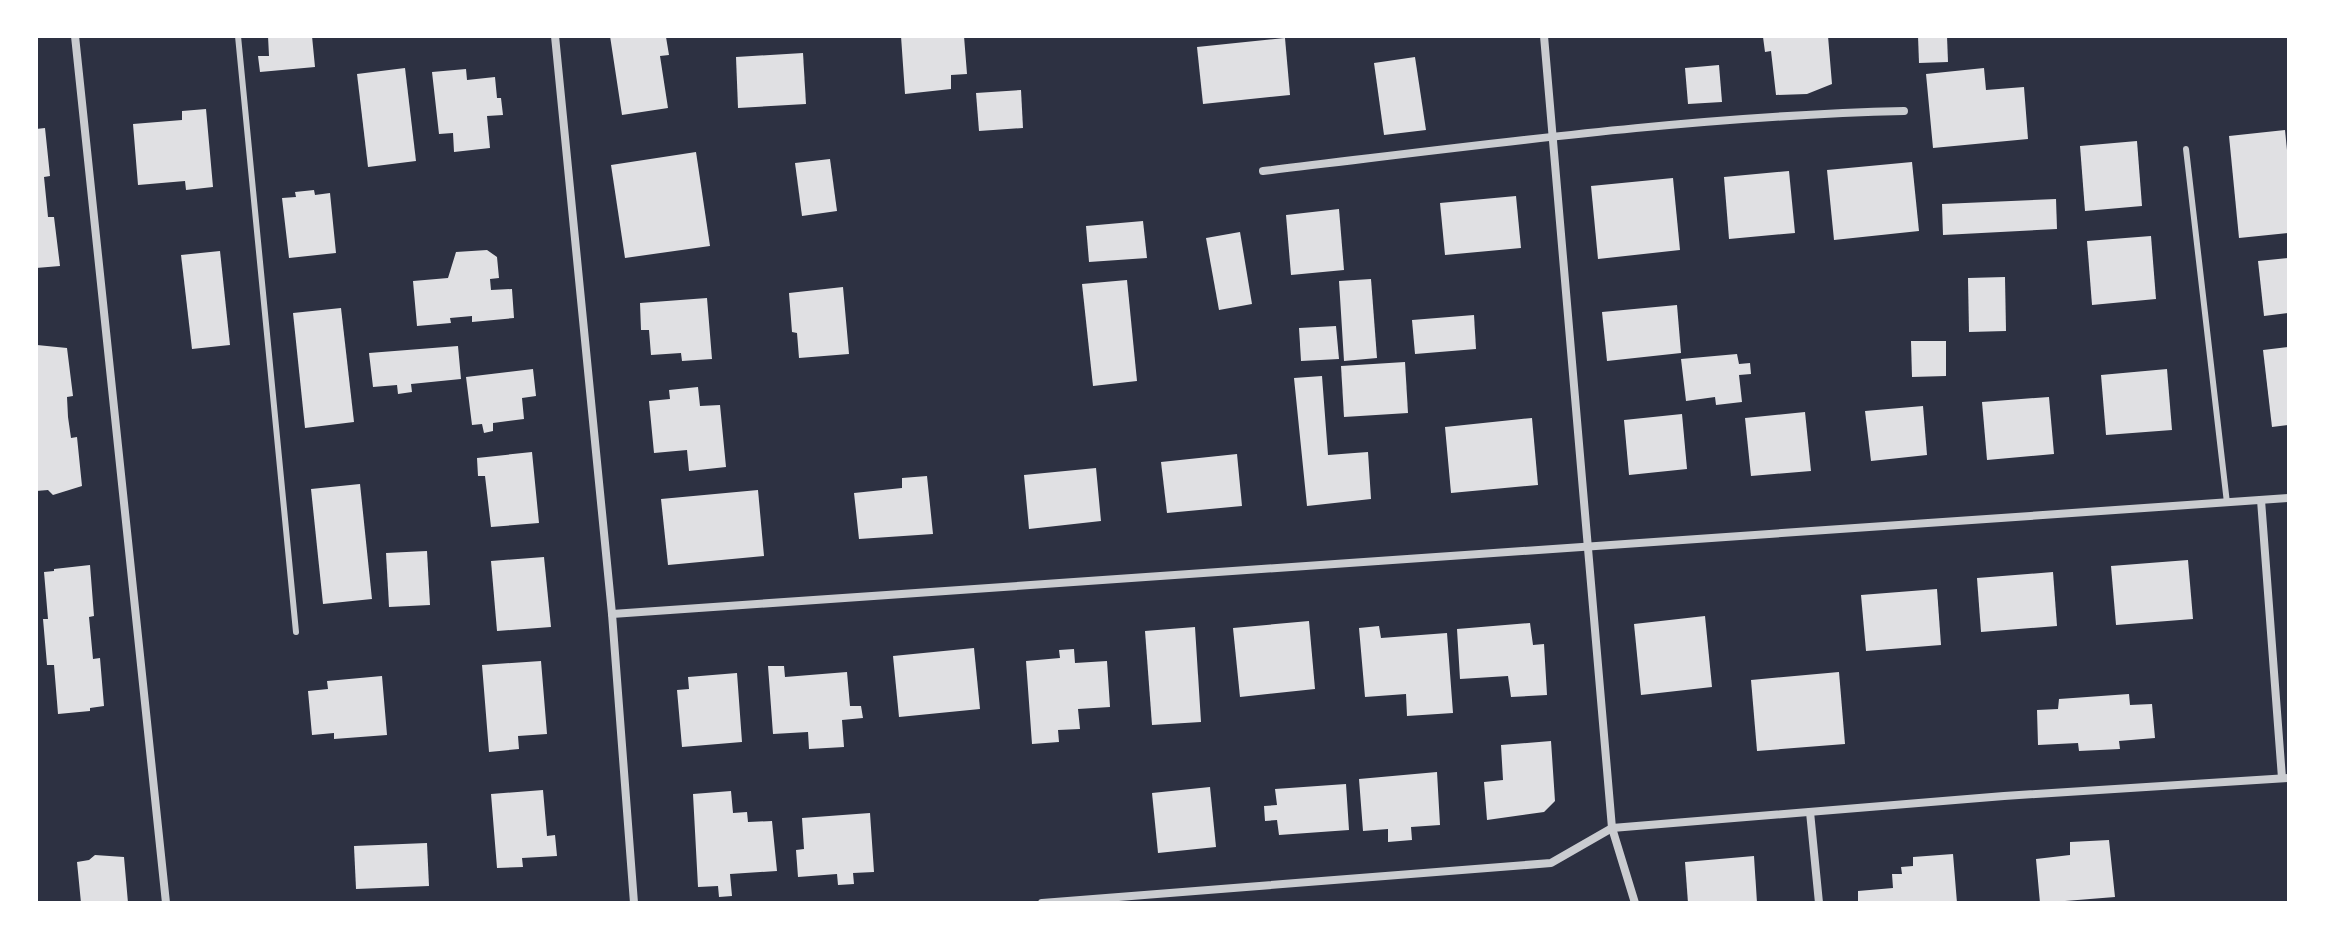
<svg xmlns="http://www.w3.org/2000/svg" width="2325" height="939" font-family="'DM Sans',sans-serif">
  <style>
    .building { fill: #e0e0e3 }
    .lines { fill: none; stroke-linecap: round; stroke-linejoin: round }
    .service { stroke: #caccd0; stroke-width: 6 }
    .minor { stroke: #caccd0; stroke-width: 8 }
  </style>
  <rect width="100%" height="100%" fill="#2d3142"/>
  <g class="building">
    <polygon points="268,36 312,36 315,67 260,72 258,56 269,56"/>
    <polygon points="610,36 666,37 669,55 660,56 668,108 622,115"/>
    <polygon points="901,36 964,36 967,74 951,75 951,89 905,94"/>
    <polygon points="1828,36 1832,84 1807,94 1776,95 1771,51 1765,52 1763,37"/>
    <polygon points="1918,36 1947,36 1948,62 1919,63"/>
    <polygon points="1285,38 1290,95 1203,104 1197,47"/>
    <polygon points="803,53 806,104 738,108 736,57"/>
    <polygon points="1415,57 1426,130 1384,135 1374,63"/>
    <polygon points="1719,65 1722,102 1688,104 1685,68"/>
    <polygon points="405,68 416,161 368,167 357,74"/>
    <polygon points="1984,68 1986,90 2024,87 2028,139 1933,148 1926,74"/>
    <polygon points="466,69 467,80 495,77 497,98 501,98 503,115 487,116 490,148 454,152 453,133 439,134 432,72"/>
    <polygon points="1021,90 1023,128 979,131 976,93"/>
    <polygon points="206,109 213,187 186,190 185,181 138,185 133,124 182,120 182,111"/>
    <polygon points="45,128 50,176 44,177 48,217 54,217 60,266 36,268 36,129"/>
    <polygon points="2285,130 2289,170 2289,233 2239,238 2229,136"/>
    <polygon points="2137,141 2142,206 2085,211 2080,146"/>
    <polygon points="696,152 710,246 625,258 611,165"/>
    <polygon points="830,159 837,211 802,216 795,163"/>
    <polygon points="1912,162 1919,231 1834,240 1827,170"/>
    <polygon points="1789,171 1795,233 1729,239 1724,177"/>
    <polygon points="1673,178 1680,250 1598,259 1591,186"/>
    <polygon points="314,190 315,195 330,193 336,253 289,258 282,198 296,197 295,192"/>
    <polygon points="1516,196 1521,248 1445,255 1440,203"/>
    <polygon points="2056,199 2057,229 1943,235 1942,204"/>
    <polygon points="1339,209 1344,270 1291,275 1286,215"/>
    <polygon points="1143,221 1147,258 1089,262 1086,226"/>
    <polygon points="1240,232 1252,304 1219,310 1206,238"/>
    <polygon points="2151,236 2156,299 2092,305 2087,241"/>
    <polygon points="487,250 497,257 499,278 490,279 491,290 512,289 514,318 472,322 472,316 450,318 451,323 417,326 413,281 448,278 456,252"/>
    <polygon points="220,251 230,345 192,349 181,255"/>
    <polygon points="2289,258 2289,313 2264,316 2258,261"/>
    <polygon points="2005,277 2006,331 1969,332 1968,278"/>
    <polygon points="1371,279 1377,358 1344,361 1339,281"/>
    <polygon points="1127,280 1137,381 1093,386 1082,284"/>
    <polygon points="843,287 849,354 799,358 797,333 792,332 789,293"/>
    <polygon points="707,298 712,359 682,361 681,353 651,355 649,330 641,330 640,303"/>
    <polygon points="1677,305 1681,353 1607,361 1602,312"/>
    <polygon points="341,308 354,422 305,428 293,313"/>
    <polygon points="1474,315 1476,349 1415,354 1412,320"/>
    <polygon points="1336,326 1339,359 1301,361 1299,328"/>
    <polygon points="1911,341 1946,341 1946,376 1912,377"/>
    <polygon points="37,345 67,348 73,396 67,397 68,417 71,438 77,437 82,486 53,495 48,490 36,491"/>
    <polygon points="458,346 461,379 411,384 412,392 398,394 397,385 373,387 369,353"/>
    <polygon points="2289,347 2289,425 2272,427 2263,350"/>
    <polygon points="1737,354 1739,364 1750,363 1751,374 1739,375 1742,402 1716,405 1715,397 1686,401 1681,359"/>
    <polygon points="1405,362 1408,413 1344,417 1341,366"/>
    <polygon points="533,369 536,396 522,398 524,419 493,423 493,431 484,433 482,424 472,425 466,377"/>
    <polygon points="2167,369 2172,430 2106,435 2101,375"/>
    <polygon points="1322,376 1328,455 1368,452 1371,499 1307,506 1294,378"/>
    <polygon points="698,387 700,406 720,405 726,467 689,471 687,450 654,453 649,401 670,399 669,390"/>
    <polygon points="2049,397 2054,454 1987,460 1982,402"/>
    <polygon points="1923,406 1927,455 1871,461 1865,411"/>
    <polygon points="1805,412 1811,471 1751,476 1745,418"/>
    <polygon points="1682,414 1687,469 1629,475 1624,420"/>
    <polygon points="1532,418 1538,485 1451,493 1445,427"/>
    <polygon points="532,452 539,523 491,527 485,476 478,476 477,458"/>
    <polygon points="1237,454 1242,506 1167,513 1161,462"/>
    <polygon points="1096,468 1101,521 1029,529 1024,475"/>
    <polygon points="927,476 933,534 859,539 854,493 902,488 902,478"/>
    <polygon points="360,484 372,599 323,604 311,489"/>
    <polygon points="758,490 764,556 668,565 661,499"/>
    <polygon points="427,551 430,605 389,607 386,553"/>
    <polygon points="544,557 551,627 497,631 491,561"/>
    <polygon points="2188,560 2193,619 2116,625 2111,566"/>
    <polygon points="90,565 94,616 89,617 93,659 100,658 104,706 90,708 90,711 58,714 54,665 47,665 43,619 48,619 44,572 54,571 54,569"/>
    <polygon points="2053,572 2057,626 1981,632 1977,578"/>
    <polygon points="1937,589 1941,645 1866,651 1861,595"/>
    <polygon points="1705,616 1712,687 1641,695 1634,624"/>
    <polygon points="1309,621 1315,689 1240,697 1233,628"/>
    <polygon points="1530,623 1533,645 1544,644 1547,695 1511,697 1508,676 1460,679 1457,629"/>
    <polygon points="1379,626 1381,638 1447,633 1453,713 1407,716 1406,694 1365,697 1359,628"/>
    <polygon points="1195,627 1201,722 1152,725 1145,631"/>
    <polygon points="974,648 980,709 899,717 893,656"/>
    <polygon points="1074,649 1075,663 1107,661 1110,707 1078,709 1080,729 1058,730 1059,742 1032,744 1026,661 1060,658 1059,650"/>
    <polygon points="541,661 547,734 518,736 519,749 489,752 482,665"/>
    <polygon points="768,666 784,666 785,677 847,672 850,706 861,706 863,718 842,720 844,747 809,749 808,732 773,734"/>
    <polygon points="1839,672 1845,744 1757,751 1751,680"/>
    <polygon points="737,673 742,742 682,747 677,690 689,689 688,677"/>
    <polygon points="382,676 387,735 334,739 334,733 312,735 308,691 328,689 327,681"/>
    <polygon points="2129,694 2130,705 2152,704 2155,738 2119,741 2120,749 2079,751 2078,743 2038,745 2037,710 2058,709 2059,699"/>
    <polygon points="1551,741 1555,801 1544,812 1487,820 1484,782 1503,780 1501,745"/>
    <polygon points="1437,772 1440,825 1411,827 1412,840 1388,842 1388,829 1363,831 1359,779"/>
    <polygon points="1346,784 1349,830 1279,835 1277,820 1265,821 1264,806 1277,805 1275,789"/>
    <polygon points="1210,787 1216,847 1158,853 1152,793"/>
    <polygon points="543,790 547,836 555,835 557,856 522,858 523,867 497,868 491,794"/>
    <polygon points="731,791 733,813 747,812 748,822 772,821 777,871 730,874 732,896 719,897 718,886 698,887 693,794"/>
    <polygon points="870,813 874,872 853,873 854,884 838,885 837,874 798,877 796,850 804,849 802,818"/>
    <polygon points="2109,840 2115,897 2040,903 2036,859 2070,855 2070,842"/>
    <polygon points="427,843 429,886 356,889 354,846"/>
    <polygon points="1953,854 1957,903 1858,903 1858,891 1893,888 1892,874 1902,874 1901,867 1913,866 1913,857"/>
    <polygon points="95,855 124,857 128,903 81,903 77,862 89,860"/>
    <polygon points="1754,856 1757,903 1688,903 1685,862"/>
  </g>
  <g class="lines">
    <g class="service">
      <polyline points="238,36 296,632"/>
      <polyline points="2186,149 2227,503"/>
    </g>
    <g class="minor">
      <polyline points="75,36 166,903"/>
      <polyline points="555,36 612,614 634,903"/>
      <polyline points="1544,36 1612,828 1635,903"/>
      <path d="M1263,171c213,-25 426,-55 641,-60"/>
      <polyline points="2261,500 2282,778"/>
      <polyline points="612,614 2289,498"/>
      <polyline points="1810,812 1819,903"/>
      <polyline points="1042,903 1551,863 1612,828 2004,796 2289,778"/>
    </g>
  </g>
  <rect width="2325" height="939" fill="none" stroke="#ffffff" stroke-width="76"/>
</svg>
